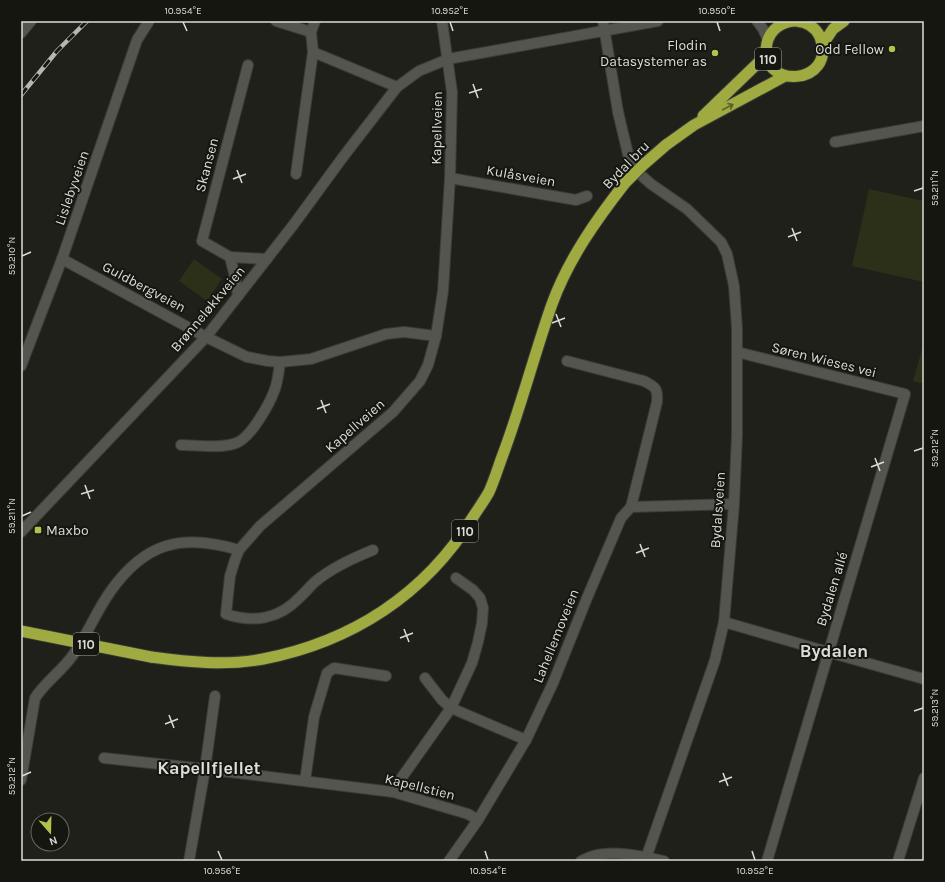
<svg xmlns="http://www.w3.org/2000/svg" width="945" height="882" font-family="Karla,sans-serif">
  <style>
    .green { fill: #2c3018 }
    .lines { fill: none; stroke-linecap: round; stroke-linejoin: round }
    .minor-casing { stroke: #3b3c38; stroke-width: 12 }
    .tertiary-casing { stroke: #3b3c38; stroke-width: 12 }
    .trunk-casing { stroke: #3b3c38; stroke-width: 13 }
    .minor { stroke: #54554e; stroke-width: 10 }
    .tertiary { stroke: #54554e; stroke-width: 10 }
    .trunk { stroke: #9faa40; stroke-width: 11 }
    .rail-casing { stroke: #b6b7b2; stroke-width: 4.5 }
    .rail { stroke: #151610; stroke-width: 3; stroke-dasharray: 9; stroke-linecap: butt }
    .trunk-bridge-casing { stroke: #3b3c38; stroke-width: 13; stroke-linecap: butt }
    .trunk-bridge { stroke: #9faa40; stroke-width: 11 }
    .oneway { stroke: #5a6028 }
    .ticks { fill: none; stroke: #dcddd9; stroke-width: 1.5 }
    .poi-dot { fill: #b4c24a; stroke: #151610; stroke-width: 1.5 }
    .labels { text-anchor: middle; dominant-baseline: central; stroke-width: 4; stroke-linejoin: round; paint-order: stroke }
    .shield { fill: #151610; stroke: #a0a19d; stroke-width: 1 }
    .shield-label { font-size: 13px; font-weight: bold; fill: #dcddd9 }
    .poi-label { font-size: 14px; fill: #dcddd9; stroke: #151610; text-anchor: end }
    .street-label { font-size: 14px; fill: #dcddd9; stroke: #151610 }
    .district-label { font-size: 18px; font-weight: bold; fill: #dcddd9; stroke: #151610 }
    .neatline { fill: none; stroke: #dcddd9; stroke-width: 1.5 }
    .ticks-label { font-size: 10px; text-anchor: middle; fill: #dcddd9 }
  </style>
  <rect width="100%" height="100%" fill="#1e2019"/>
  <g class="green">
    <polygon points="869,189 924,201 924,282 852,266"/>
    <polygon points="194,259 222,279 207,301 179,281"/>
    <polygon points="924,342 924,384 913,381"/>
  </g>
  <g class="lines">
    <g class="minor-casing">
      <g id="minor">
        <polyline points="276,21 311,32"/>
        <polyline points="603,21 618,112 628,154 634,169 651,184 687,209 721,242 727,254 734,286 737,328 737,435 734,504 724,622 715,660 645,861"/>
        <polyline points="21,33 31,21"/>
        <polyline points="313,52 311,32 315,21"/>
        <polyline points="248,65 202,241 230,257 267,259"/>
        <polyline points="835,142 924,126"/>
        <polyline points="296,174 313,52 397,87"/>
        <polyline points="450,178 576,200 587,196"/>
        <polyline points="230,257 235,277 238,296"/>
        <polyline points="62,259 206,337 247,357 268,361 280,362 311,359 386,334 404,332 436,336"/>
        <polyline points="737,352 905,394 767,861"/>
        <path d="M567,361l77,20c12,6 14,8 13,21l-26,105"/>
        <polyline points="21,366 62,259 137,40 149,21"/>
        <path d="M181,445c17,0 38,4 55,-2 15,-5 34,-40 39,-54 3,-9 4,-18 5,-27"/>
        <path d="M373,550c-20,8 -40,17 -57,31 -6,5 -11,12 -17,17 -20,21 -46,25 -73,16l4,-38 5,-16 4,-10 21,-24 133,-114 27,-31 8,-16 8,-29 7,-45 7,-113 2,-86 -10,-71"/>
        <polyline points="724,622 828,652 924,679"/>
        <polyline points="425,678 442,700 451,708 526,740"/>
        <polyline points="104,758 205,769 393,792 468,814 478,820"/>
        <path d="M21,780l14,-82c10,-16 27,-27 38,-43 14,-20 23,-43 37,-63 35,-50 72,-59 129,-42"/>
        <polyline points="305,781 314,717 327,673 334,668 386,676"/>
        <polyline points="393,792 400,780 451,708 472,663 478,642 482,623 483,608 480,598 473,590 456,578"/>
        <polyline points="189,861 205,769 215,696"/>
        <polyline points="449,861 478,820 526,740 553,683 587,598 621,518 631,507 734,504"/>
        <path d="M581,861c4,-2 8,-4 12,-5 19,-6 52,0 71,5"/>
        <polyline points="898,861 924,778"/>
      </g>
    </g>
    <g class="tertiary-casing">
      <g id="tertiary">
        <polyline points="757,21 763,29 768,40"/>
        <polyline points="21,532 206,337 294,224 343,157 397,87 419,71 448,59 658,21"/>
      </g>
    </g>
    <g class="trunk-casing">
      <g id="trunk">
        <path d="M794,21c-13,1 -24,9 -27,22 -10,48 71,43 53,-6 -4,-10 -14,-15 -24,-16"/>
        <polyline points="823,44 833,29 844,21"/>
        <polyline points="703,116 759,62 767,56"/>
        <polyline points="666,145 694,125 785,76"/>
        <path d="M151,657c37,5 75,9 112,2 88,-17 162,-64 210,-142 5,-8 11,-16 16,-25 5,-11 9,-24 13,-35 19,-50 32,-102 50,-153 16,-44 44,-84 73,-121"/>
      </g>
    </g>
    <use href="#minor" class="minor"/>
    <use href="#tertiary" class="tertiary"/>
    <use href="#trunk" class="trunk"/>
    <g class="rail-casing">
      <polyline id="rail" points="21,95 57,51 87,21"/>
    </g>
    <use href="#rail" class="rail"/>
    <g class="trunk-bridge-casing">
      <g id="trunk-bridge">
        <polyline points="625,183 643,165 666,145"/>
        <polyline points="21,631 151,657"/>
      </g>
    </g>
    <use href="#trunk-bridge" class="trunk-bridge"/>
  </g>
  <defs><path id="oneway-shaft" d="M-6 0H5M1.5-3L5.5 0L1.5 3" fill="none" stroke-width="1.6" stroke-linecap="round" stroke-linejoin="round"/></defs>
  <use class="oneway" href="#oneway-shaft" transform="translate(728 107) rotate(-28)"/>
  <path class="ticks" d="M183,22l4,9M450,22l3,9M717,22l3,9M473,84l5,14M469,93l13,-4M237,170l5,13M233,179l13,-5M914,191l9,-3M792,228l5,13M788,237l13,-5M22,256l9,-4M556,314l5,13M552,323l13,-5M321,400l5,13M317,409l13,-5M914,451l9,-3M875,458l5,13M871,467l13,-5M85,485l5,14M81,494l13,-4M22,516l9,-4M640,544l5,13M636,553l13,-5M404,629l5,13M400,638l13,-5M914,711l9,-3M169,715l5,13M165,724l13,-5M723,773l5,13M22,776l9,-4M719,782l13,-5M218,851l4,9M485,851l3,9M752,851l3,9"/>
  <g class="poi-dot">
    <circle cx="892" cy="49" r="4"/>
    <circle cx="715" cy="53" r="4"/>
    <rect x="34" y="526" width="8" height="8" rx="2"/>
  </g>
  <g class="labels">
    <g class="shield">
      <rect x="755" y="48" width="26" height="22" rx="3"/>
      <rect x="452" y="520" width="26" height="22" rx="3"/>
      <rect x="73" y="633" width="26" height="22" rx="3"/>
    </g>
    <g class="shield-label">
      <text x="768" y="59">110</text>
      <text x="465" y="531">110</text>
      <text x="86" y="644">110</text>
    </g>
    <g class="poi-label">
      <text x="707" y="45">Flodin<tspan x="707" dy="16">Datasystemer as</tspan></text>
      <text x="884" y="49">Odd Fellow</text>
      <text x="46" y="530" text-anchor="start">Maxbo</text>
    </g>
    <g class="street-label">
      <text transform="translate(437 128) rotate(-89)">Kapellveien</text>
      <text transform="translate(207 165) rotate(-75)">Skansen</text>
      <text transform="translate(626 165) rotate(-46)">Bydal bru</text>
      <text transform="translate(521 176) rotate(10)">Kulåsveien</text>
      <text transform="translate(72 188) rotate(-71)">Lislebyveien</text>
      <text transform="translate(144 287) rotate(28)">Guldbergveien</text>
      <text transform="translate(208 309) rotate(-50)">Brønneløkkveien</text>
      <text transform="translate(824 360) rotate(14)">Søren Wieses vei</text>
      <text transform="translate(355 426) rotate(-41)">Kapellveien</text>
      <text transform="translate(718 510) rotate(-86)">Bydalsveien</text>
      <text transform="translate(832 589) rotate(-73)">Bydalen allé</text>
      <text transform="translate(556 636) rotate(-68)">Lahellemoveien</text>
      <text transform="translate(420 787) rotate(14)">Kapellstien</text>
    </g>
    <g class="district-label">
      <text x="834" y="651">Bydalen</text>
      <text x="209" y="768">Kapellfjellet</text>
    </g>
  </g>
  <rect width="945" height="882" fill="none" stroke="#151610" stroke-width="44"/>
  <g transform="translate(50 832) rotate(160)"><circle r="19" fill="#151610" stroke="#656660"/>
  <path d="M0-3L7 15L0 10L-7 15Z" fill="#b4c24a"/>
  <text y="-6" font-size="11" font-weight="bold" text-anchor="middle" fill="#dcddd9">N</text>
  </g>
  <rect x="22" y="22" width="901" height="838" class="neatline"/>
  <g class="ticks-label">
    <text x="183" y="14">10.954°E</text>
    <text x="450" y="14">10.952°E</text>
    <text x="717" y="14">10.950°E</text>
    <text transform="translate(934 188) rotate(-90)" y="4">59.211°N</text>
    <text transform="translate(11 256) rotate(-90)" y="4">59.210°N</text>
    <text transform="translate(934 448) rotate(-90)" y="4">59.212°N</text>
    <text transform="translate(11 516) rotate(-90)" y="4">59.211°N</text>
    <text transform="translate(934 708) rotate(-90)" y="4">59.213°N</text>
    <text transform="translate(11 776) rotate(-90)" y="4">59.212°N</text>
    <text x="222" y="874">10.956°E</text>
    <text x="488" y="874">10.954°E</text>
    <text x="755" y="874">10.952°E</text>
  </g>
</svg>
